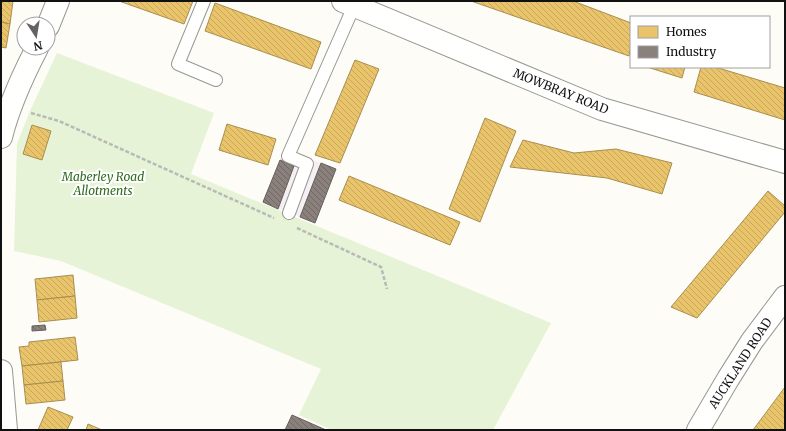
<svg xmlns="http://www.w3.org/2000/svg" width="786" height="431" font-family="Merriweather,serif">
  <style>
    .industrial { fill: #f5f0f3 }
    .grass { fill: #e7f3d7 }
    .homes { fill: url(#homes-back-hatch); stroke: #a88e4f }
    .industry { fill: url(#industry-back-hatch); stroke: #665f5c }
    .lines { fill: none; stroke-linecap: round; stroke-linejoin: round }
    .lane-casing { stroke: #979795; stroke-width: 14 }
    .street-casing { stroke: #979795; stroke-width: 24 }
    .path { stroke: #b9b9b8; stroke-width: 2.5; stroke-dasharray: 4 2; stroke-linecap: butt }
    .lane { stroke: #fffffe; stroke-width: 12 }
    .street { stroke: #fffffe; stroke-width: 22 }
    .labels { text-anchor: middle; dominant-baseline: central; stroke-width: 4; stroke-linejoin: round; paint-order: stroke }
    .street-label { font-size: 12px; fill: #111; stroke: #fff }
    .park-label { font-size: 12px; font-style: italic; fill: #2f6b1f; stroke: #fff }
  </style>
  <defs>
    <pattern id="homes-back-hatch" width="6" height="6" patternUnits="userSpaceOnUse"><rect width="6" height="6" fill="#e9c46a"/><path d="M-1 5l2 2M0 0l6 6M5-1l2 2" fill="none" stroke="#c7a75b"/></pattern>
    <pattern id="industry-back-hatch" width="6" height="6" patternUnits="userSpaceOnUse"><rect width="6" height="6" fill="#8a817c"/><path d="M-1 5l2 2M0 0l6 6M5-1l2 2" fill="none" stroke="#6f6864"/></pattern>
  </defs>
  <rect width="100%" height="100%" fill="#fdfcf7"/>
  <polygon class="industrial" points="296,153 336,169 315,223 263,202 280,160"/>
  <polygon class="grass" points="57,53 214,113 191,174 551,323 493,430 332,430 299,415 321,369 61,261 14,251 17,144 29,113"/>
  <g class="homes">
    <polygon points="1,1 13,1 10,24 1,22"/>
    <polygon points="119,1 193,1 184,24"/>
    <polygon points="471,1 573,1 631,23 631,46 629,56"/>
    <polygon points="215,3 321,42 311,69 205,31"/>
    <polygon points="1,22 10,24 6,48 1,47"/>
    <polygon points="355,60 379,69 340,163 315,155"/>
    <polygon points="647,67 685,67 682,78"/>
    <polygon points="701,67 715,67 785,88 785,120 694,92"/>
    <polygon points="485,118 516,131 480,222 449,209"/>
    <polygon points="227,124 276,139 268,165 219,150"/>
    <polygon points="32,125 51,131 42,160 23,154"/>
    <polygon points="523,140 574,153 616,149 672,163 662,194 607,178 510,167"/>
    <polygon points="349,176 460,222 450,245 339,200"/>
    <polygon points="768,191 785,206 785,212 697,318 671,307"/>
    <polygon points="73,275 75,296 37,300 35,279"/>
    <polygon points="75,296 77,318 39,322 37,300"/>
    <polygon points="75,337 78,360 22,366 19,347 29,346 29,342"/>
    <polygon points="61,362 63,381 24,385 22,366"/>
    <polygon points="63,381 65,400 26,404 24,385"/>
    <polygon points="785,387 785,430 753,430"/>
    <polygon points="48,407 73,417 67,430 38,430"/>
    <polygon points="88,424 102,430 86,430"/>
  </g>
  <g class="industry">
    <polygon points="280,160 294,166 278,209 263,202"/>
    <polygon points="321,163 336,169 315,223 300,217"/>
    <polygon points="45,325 46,330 32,331 32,326"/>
    <polygon points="292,415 326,430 285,430"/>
  </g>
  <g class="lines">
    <g class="lane-casing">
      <g id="lane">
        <polyline points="204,1 178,64 216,80"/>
        <polyline points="289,213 307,164 288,156 354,6"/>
      </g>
    </g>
    <g class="street-casing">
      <g id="street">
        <polyline points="343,1 602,109 785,162"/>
        <polyline points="48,26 58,1"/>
        <path d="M1,137c8,-32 21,-60 36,-89"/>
        <polyline points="1,371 6,430"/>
        <polyline points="698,430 728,379 752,341 785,297"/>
      </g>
    </g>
    <g class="path">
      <polyline points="31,113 59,121 274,218"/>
      <polyline points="297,228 381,267 387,289"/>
    </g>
    <use href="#lane" class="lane"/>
    <use href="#street" class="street"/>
  </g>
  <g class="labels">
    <g class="street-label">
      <text transform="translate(561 91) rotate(22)">MOWBRAY ROAD</text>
      <text transform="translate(740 363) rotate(-57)">AUCKLAND ROAD</text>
    </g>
    <g class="park-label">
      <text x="103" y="176">Maberley Road<tspan x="103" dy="14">Allotments</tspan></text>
    </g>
  </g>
  <rect width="786" height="431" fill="none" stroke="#111111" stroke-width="4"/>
  <rect x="630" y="16" width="140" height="52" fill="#ffffff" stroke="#a0a0a0"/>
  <rect x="638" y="26" width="20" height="12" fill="#e9c46a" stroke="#a0a0a0"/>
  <text x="666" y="36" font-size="12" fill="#111111">Homes</text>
  <rect x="638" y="46" width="20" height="12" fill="#8a817c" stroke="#a0a0a0"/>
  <text x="666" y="56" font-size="12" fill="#111111">Industry</text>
  <g transform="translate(36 36) rotate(168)"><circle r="19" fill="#ffffff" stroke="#a0a0a0"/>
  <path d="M0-3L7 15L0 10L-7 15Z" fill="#646362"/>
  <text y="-6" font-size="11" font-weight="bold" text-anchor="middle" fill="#111111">N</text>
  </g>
</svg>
